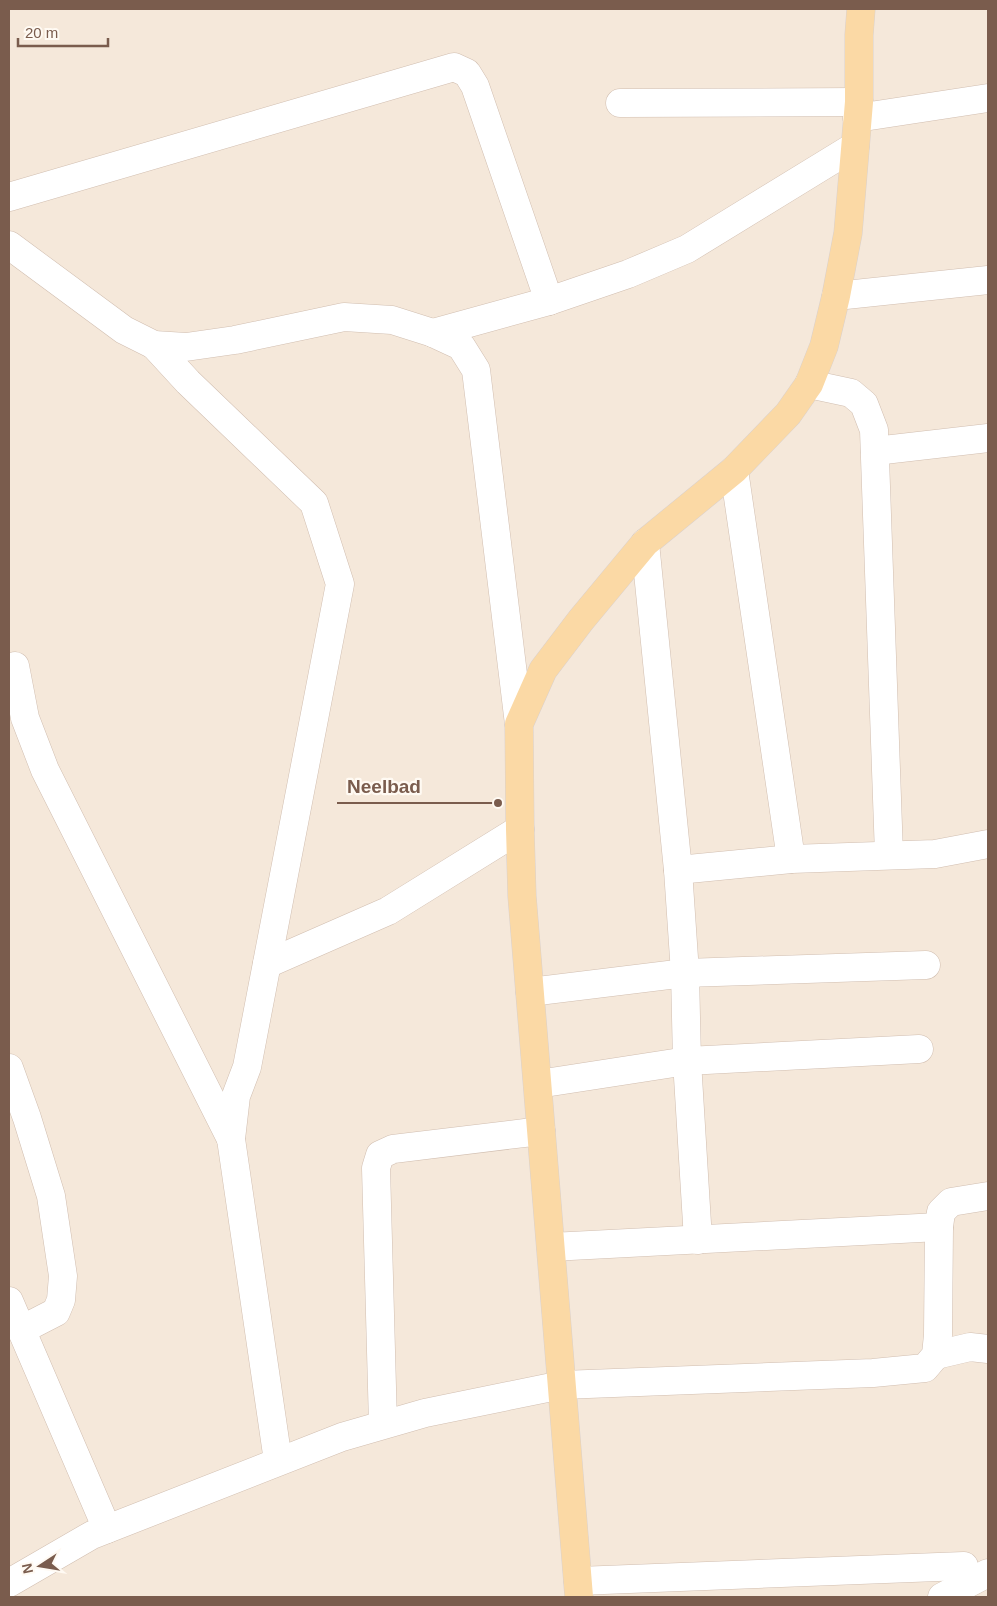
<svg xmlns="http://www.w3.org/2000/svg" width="997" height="1606" font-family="Arial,sans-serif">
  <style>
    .residential { fill: #f5e8da }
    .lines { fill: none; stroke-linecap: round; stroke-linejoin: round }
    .minor-casing { stroke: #d1beb0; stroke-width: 29 }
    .major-casing { stroke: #dad1cd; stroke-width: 29 }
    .minor { stroke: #fff; stroke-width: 28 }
    .major { stroke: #fbd9a5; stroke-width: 28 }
    .leader { fill: none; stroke: #7a5c4d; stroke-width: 2 }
    .callout-dot { fill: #7a5c4d; stroke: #fffaf3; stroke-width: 2 }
    .callout-label { font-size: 19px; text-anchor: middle; font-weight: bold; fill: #7a5c4d; stroke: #fffaf3; stroke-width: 4.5; stroke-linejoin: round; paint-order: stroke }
  </style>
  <rect width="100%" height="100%" fill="#fdf6ec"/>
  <rect class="residential" x="9" y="9" width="979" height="1588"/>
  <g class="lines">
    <g class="minor-casing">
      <g id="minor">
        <polyline points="620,103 859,102"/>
        <polyline points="857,118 988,98"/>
        <polyline points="9,197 454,67 467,73 475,86 549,301"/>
        <polyline points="9,245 124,330 154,345 186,347 235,340 344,317 392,320 433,333 461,346 476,370 519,724"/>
        <polyline points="836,296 988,280"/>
        <polyline points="433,333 549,301 628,274 687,249 855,146"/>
        <polyline points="154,345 188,382 314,503 340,584 247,1067 236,1096 231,1139 278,1461"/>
        <polyline points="809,384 851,393 864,404 874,430 889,855"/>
        <polyline points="875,451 988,438"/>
        <polyline points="734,470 791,859"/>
        <polyline points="645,543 678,870 685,973 687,1061 698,1240"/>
        <polyline points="15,666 25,718 45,770 231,1139"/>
        <polyline points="678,870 791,859 935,854 988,844"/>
        <polyline points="267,964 388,911 520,829"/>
        <polyline points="530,992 685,973 926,965"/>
        <polyline points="9,1068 27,1118 51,1196 63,1276 61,1300 56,1312 21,1330"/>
        <polyline points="538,1084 687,1061 919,1049"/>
        <polyline points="551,1247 939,1227"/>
        <polyline points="9,1301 107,1529"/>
        <polyline points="936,1355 970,1347 988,1349"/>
        <polyline points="383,1424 376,1168 380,1155 393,1149 541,1131"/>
        <polyline points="578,1581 964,1566"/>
        <polyline points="9,1583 92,1535 342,1437 425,1413 562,1385 873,1373 925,1368 936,1355 938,1335 939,1227 941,1212 951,1202 988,1196"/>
        <polyline points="942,1597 988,1573"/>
      </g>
    </g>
    <g class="major-casing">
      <polyline id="major" points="579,1597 522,896 520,829 519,724 543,670 581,620 645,543 734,470 788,414 809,384 824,346 836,296 848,233 859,102 859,35 861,9"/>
    </g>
    <use href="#minor" class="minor"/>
    <use href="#major" class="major"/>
  </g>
  <path class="leader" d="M498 803L431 803H337"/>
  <circle class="callout-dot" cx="498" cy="803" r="5"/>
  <g class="callout-label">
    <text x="384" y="793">Neelbad</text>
  </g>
  <rect width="997" height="1606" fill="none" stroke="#7a5c4d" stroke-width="20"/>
  <g transform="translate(40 1566) rotate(258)" stroke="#fffaf3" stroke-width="4" paint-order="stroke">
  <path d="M0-4L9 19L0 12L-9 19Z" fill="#7a5c4d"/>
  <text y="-8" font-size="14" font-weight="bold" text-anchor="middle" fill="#7a5c4d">N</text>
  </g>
  <path d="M18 38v8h90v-8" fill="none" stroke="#7a5c4d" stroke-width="2.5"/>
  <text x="25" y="38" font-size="15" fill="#7a5c4d" stroke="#fffaf3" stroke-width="4" paint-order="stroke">20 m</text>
</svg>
